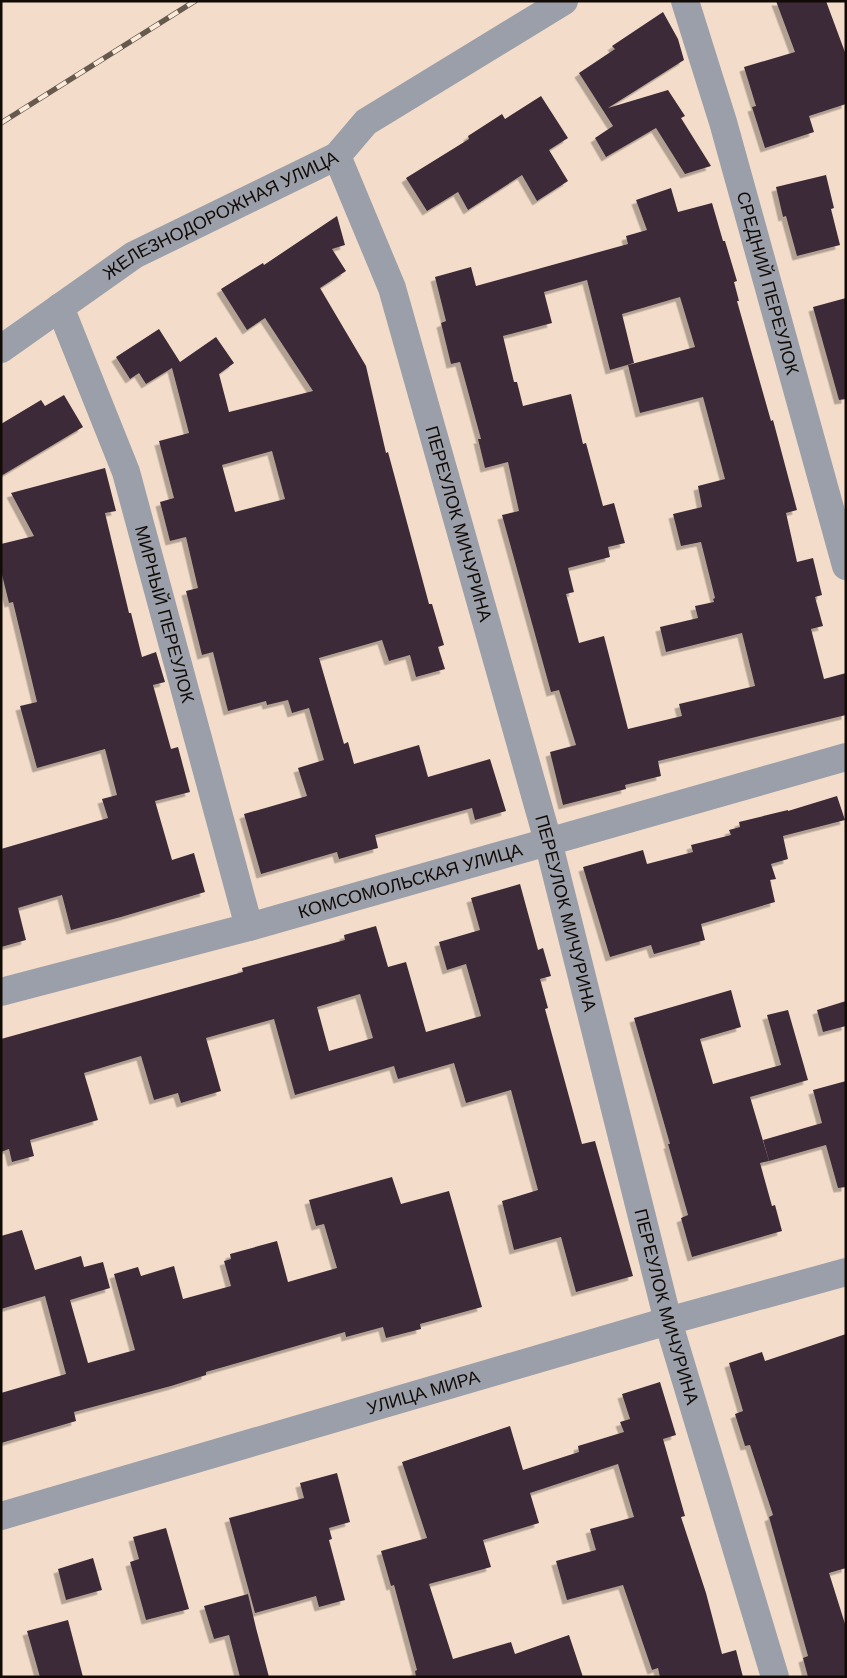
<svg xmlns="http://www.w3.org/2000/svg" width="847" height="1678" font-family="'DM Sans',sans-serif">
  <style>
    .building { fill: #3e2b38; fill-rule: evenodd; filter: url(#shadow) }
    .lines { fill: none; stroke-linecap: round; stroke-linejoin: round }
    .minor { stroke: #9a9fa9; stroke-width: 28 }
    .rail-casing { stroke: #66594e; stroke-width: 5.5 }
    .rail { stroke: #fceada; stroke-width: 4; stroke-dasharray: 11; stroke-linecap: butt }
    .labels { text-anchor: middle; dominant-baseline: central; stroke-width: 5; stroke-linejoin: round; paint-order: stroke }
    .street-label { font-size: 18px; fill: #120b05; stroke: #fceada }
  </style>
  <defs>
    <filter id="shadow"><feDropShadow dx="-4.5" dy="4.5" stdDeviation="0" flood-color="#0004"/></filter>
  </defs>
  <rect width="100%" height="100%" fill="#f3dcc9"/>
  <g class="building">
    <polygon points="776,1 826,1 846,55 846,104 809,116 814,132 765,148 752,107 756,106 744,67 795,52"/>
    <polygon points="663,12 678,39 684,60 608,108 668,90 685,116 681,118 711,166 685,174 656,128 606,157 595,138 613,126 579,73 615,49 612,46"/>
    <polygon points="541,96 568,138 549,150 568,181 537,201 522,175 468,210 458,192 427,211 406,178 469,139 468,136 502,114 505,119"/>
    <polygon points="826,175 834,208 831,209 840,245 797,256 786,216 783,217 776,187"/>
    <path d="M671,188l7,24 34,-9 11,38h2l12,40 -3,1 5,19h-2l34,120 2,-1 24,90 -11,3 11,49 16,-4 9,37 -7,2 8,29 -12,3 13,50 22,-6v42l-188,46 3,15 -36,9 1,4 -63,16 -13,-53 26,-7 -17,-55 -8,2 -49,-177 17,-4 -11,-49 -23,6 -7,-29h3l-21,-77 -9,2 -10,-41 5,-2 -11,-44 36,-10 5,19 152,-42 -2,-8 21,-6 -11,-30zM587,280l23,90 24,-7 -12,-49 58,-17 15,50 -67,18 12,48 63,-16 22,82 -27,7 4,21 -29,7 8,32 20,-4 14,56 -2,1 1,3 -19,4 3,12 -38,9 6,25 76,-19 13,53 -76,18 3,12 -54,13 -24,-93 -25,7 -13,-49 8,-2 -6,-24 42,-11 -2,-10 17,-4 -11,-40 -11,3 -17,-63 -3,1 -12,-50 -48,12 -6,-24h-3l-11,-46 49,-13 -8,-31z"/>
    <path d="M337,216l8,29 -13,4 14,22 -26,17 46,78 20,87 2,-1 41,152h3l12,41 -6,2 7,22 -29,8 -6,-22 -21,6 -7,-21 -63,18 25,86 4,-2 6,22 65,-19 9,32 62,-18 16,52 -31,9 -3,-12 -97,27 3,13 -39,11 -2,-7 -76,22 -17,-60 63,-18 -9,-28 26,-8 -15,-52 -17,5 -4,-13 -21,5 -1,-4 -38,10 -15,-59 -11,3 -16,-64 12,-3 -12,-51 -16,4 -10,-39 14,-4 -15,-57 30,-8 -17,-65 -26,16 -7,-11 -9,6 -14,-22 43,-28 21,33 36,-25 18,26 -15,11 10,38 84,-21 -48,-73 -18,12 -26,-41 42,-26 1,2zM272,451l13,48 -50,13 -13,-47z"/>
    <polygon points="846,298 846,399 839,400 813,307"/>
    <polygon points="64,395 83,427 1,476 1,424 41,400 45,406"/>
    <polygon points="105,468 116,511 105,513 129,613 131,613 142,657 156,652 165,682 153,685 171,749 178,747 190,792 155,801 172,860 194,853 205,892 121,917 71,930 62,895 18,908 26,940 1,947 1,849 108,818 102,799 117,795 105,749 37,768 20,706 37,702 13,602 9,603 1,571 1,544 34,536 11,493"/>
    <polygon points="837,796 845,820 783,836 788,859 771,864 776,879 770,880 775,902 701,924 705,940 654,954 651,945 610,957 583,867 643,850 647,864 693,852 691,845 731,835 729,830 740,827 739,822 788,810 788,811"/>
    <path d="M520,884l18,66 5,-2 8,28 -11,3 8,29 -3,1 37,135 13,-3 38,135 -57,16 -15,-55 -47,13 -12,-49 36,-11 -27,-100 -45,13 -12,-40 -56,16 -4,-13 -99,29 -21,-76 -68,19 15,53 -40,12 -3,-10 -24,7 -13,-44 -57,17 14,47 -68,20 4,16 -22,6 -3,-13 -8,3v-113l242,-67 -1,-4 103,-28 -1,-5 32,-9 12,41 18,-5 20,70 55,-16 -15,-52 -19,6 -8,-28 41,-12 -9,-32zM360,994l13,44 -44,13 -12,-44z"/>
    <polygon points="731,990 741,1027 700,1039 713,1084 781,1065 767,1015 788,1010 808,1080 750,1097 769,1161 760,1163 772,1206 775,1205 782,1231 692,1257 681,1218 688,1215 668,1144 670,1144 634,1018"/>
    <polygon points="846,1001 846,1026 823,1032 817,1010"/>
    <polygon points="846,1081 846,1187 838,1188 826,1145 769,1161 763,1140 822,1123 813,1090"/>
    <polygon points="392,1177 401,1204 449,1191 482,1307 420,1324 421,1329 386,1338 383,1327 346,1337 345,1332 206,1372 206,1375 171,1386 74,1412 76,1421 1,1443 1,1393 66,1374 45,1296 1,1309 1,1236 22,1230 35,1270 81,1256 84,1267 103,1262 110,1288 70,1300 88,1363 135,1350 114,1274 138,1267 141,1276 174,1266 183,1299 231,1286 224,1261 231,1259 230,1254 277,1241 288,1282 337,1268 324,1224 316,1226 309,1200"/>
    <polygon points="846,1334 846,1568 829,1573 846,1627 846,1677 808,1677 803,1658 808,1656 769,1517 773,1515 750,1445 745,1446 735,1414 743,1411 729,1363 762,1352 765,1361"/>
    <polygon points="660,1382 676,1435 663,1439 685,1516 681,1517 706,1593 722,1654 736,1650 743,1677 660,1677 658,1668 652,1670 623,1585 567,1600 556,1561 596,1550 590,1529 634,1517 618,1464 530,1493 539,1523 483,1540 491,1567 429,1584 453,1659 511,1642 515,1654 569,1635 583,1677 416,1677 415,1671 417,1670 394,1585 391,1586 381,1551 427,1538 402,1462 510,1426 523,1470 579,1452 578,1446 624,1432 620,1422 630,1419 622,1394"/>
    <polygon points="337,1473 350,1522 329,1528 332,1539 329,1540 345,1600 319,1607 316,1596 255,1613 229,1518 304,1498 300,1483"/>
    <polygon points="166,1528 189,1609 146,1620 130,1562 139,1559 133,1537"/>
    <polygon points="93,1558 102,1590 66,1600 58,1569"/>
    <polygon points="248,1594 256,1628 269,1677 240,1677 229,1635 214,1639 204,1606"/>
    <polygon points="68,1620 83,1677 40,1677 27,1631"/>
  </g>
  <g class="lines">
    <g class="minor">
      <path id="s1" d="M685,1l38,121 123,444"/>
      <path id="s2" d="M337,156l55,132 156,553 120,480 107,356"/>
      <path id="s3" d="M60,307l66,165 123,455"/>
      <path id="s4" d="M1,349l133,-94 203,-99 29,-34 198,-121"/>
      <path id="s5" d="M1,992l248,-65 597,-170"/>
      <path id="s6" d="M1,1516l667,-195 178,-49"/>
    </g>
    <g class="rail-casing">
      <polyline id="rail" points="1,123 195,1"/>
    </g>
    <use href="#rail" class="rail"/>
  </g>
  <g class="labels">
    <g class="street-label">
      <text stroke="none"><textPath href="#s4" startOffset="258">ЖЕЛЕЗНОДОРОЖНАЯ УЛИЦА</textPath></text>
      <text stroke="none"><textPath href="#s1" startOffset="294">СРЕДНИЙ ПЕРЕУЛОК</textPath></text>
      <text stroke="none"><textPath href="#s2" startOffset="388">ПЕРЕУЛОК МИЧУРИНА</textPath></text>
      <text stroke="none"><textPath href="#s3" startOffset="325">МИРНЫЙ ПЕРЕУЛОК</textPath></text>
      <text stroke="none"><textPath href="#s5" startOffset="424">КОМСОМОЛЬСКАЯ УЛИЦА</textPath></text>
      <text stroke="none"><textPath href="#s2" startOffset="792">ПЕРЕУЛОК МИЧУРИНА</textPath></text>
      <text stroke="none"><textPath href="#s2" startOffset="1198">ПЕРЕУЛОК МИЧУРИНА</textPath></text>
      <text stroke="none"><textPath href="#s6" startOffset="440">УЛИЦА МИРА</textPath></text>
    </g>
  </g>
  <rect width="847" height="1678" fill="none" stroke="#120b05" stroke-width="5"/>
</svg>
